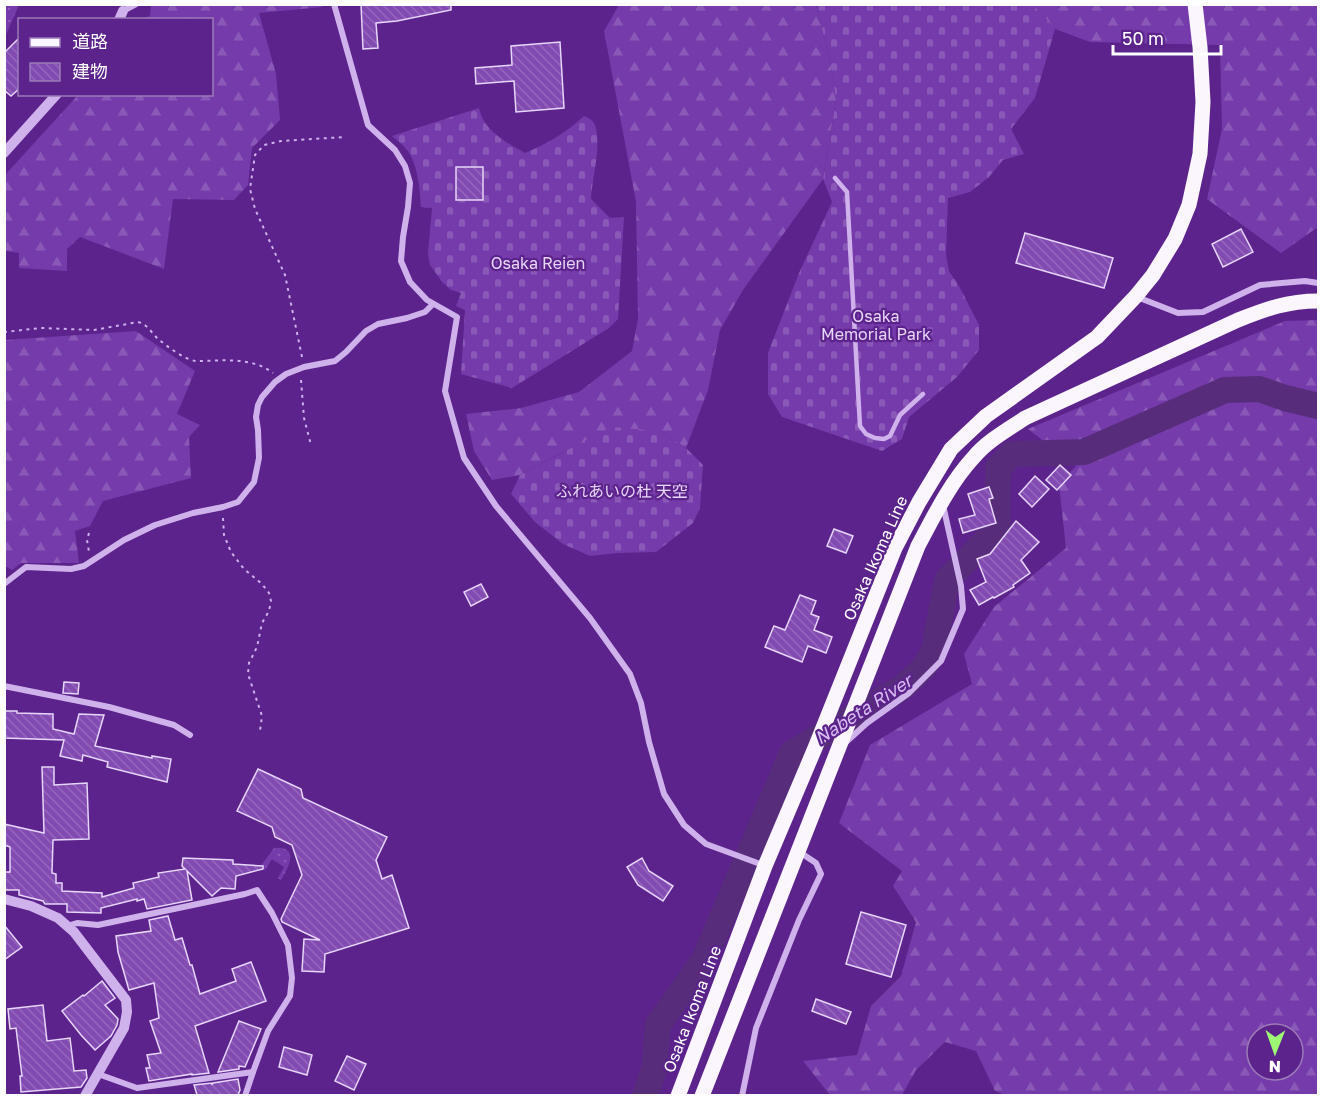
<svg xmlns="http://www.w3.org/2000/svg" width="1323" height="1100" font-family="'Golos Text','Noto Sans JP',sans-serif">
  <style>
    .grass { fill: url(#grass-dots) }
    .forest { fill: url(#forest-firs); fill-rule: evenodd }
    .cemetery { fill: url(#cemetery-stones) }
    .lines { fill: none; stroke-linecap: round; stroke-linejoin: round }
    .river { stroke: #572d7b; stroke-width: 26 }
    .building { fill: url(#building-back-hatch); stroke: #e7d6f8; stroke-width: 1.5 }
    .path { stroke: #cfb1eb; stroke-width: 2; stroke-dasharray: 3 4.5; stroke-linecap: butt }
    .service { stroke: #cfb1eb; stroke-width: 4.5 }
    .minor { stroke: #cfb1eb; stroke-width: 6 }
    .tertiary { stroke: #cfb1eb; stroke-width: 10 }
    .primary { stroke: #fbf5fe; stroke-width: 15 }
    .labels { text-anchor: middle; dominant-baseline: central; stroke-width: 4.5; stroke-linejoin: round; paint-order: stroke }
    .park-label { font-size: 16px; fill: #e7d6f8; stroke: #5b238b }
    .street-label { font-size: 16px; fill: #fff; stroke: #5b238b }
    .water-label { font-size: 18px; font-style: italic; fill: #d8bdf2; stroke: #5b238b }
  </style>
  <defs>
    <pattern id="grass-dots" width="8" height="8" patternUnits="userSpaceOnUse" patternTransform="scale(1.5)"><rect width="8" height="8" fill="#753baa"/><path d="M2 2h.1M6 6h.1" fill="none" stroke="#8a58b7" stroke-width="1.8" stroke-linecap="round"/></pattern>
    <pattern id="forest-firs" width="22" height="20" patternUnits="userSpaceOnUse" patternTransform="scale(1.5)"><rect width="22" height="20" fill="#753baa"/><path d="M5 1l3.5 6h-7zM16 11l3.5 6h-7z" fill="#8a58b7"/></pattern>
    <pattern id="cemetery-stones" width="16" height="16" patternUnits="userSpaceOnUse" patternTransform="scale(1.5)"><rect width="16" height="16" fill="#753baa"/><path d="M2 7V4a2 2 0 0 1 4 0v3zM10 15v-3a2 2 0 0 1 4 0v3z" fill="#8a58b7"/></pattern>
    <pattern id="building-back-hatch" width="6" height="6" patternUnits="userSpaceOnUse" patternTransform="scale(1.5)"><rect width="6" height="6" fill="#824bb2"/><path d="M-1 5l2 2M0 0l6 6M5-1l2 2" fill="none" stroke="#9566be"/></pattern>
  </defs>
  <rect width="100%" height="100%" fill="#5b238b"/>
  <g class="grass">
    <polygon points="5,4 19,5 5,37 4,5"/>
    <path d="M274,848c26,-2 15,19 7,32l-3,-2 6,-11 -12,-8 -7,11 -5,-3z"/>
  </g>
  <g class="forest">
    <polygon points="151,5 322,4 322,7 259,13 276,74 280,120 252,148 248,185 234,200 173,199 164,269 80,237 67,249 67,271 19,268 19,253 5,251 5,175 78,95 212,94 212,20 146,19 150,15"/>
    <polygon points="619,5 816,5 830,61 836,100 823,179 743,290 720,330 708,390 686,448 659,431 563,452 520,475 492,480 474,451 466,414 521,408 579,392 632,351 638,319 636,202 604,31"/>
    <polygon points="1030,5 1318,5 1318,227 1281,253 1207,199 1222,129 1220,45 1090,42 1055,29 1038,10"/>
    <path d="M1318,320v775h-313l-10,-4 -19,-40 -31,-9 -29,28 -14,25h-72l-27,-34 54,-6 14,-49 30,-30 15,-54 -23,-36 9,-15 -63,-48 31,-78 102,-61 -8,-30 30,-47 72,-59 -7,-63 17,-19 -48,-37 257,-108zM1257,1034h36v36h-36z"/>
    <polygon points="136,331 195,371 177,414 200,425 189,437 191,478 103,501 90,526 75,531 79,563 21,563 12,570 5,566 5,340"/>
  </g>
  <g class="cemetery">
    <polygon points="1030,4 1038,10 1055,29 1035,98 1011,129 1024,154 1003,160 989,177 970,192 948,198 946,255 949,271 959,286 979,325 979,350 957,377 909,417 902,439 882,451 782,417 768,394 768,353 799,273 832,202 823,179 836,100 830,61 816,5"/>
    <path d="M479,108c4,22 28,35 46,45 23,-10 41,-20 59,-37 5,2 9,4 11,9 7,21 -3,52 -4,74l19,19 14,-1 -6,102 -9,9 -97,60 -51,-14 4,-64 -9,-4 5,-13 -10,-3 -9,-8 -12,-17 -2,-12 4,-45 -11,-1c-1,-17 -3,-43 -14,-57 -4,-5 -10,-10 -15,-14z"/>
    <polygon points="611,427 659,431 686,448 703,465 700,508 693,523 656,552 618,553 590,556 563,544 535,522 511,494 520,475"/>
  </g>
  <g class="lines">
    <polyline class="river" points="645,1096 654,1070 658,1025 704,960 792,753 902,688 924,668 934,650 947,580 998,528 998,468 1012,454 1084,452 1225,390 1259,389 1285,398 1318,406"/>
  </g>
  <g class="building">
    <polygon points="361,4 451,4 451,10 397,21 376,23 378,48 363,49"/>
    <polygon points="20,37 20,88 11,96 4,90 4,53"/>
    <polygon points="560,42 564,108 516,112 514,81 476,84 475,68 512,65 511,46"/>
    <rect x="456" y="167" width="27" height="33"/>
    <polygon points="1241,229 1253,252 1223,267 1212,244"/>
    <polygon points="1025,233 1113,258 1104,288 1016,263"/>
    <polygon points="1060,465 1071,475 1057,490 1046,480"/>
    <polygon points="1035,476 1049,489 1032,507 1019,494"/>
    <polygon points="989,487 993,498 989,499 996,523 963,533 959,519 975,515 968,494"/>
    <polygon points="1016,521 1039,542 1021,560 1030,573 1013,585 1014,587 994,598 993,597 979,605 970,590 986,582 977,559 990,554"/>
    <polygon points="834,529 853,536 846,553 827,546"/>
    <polygon points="481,584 488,597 471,606 464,592"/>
    <polygon points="800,595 816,601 811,614 819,617 814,630 832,637 826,653 808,646 802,662 765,647 774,626 785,630"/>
    <polygon points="64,682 79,683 78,694 63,693"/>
    <polygon points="4,711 17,711 17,713 53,714 53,729 74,734 79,714 104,715 95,746 152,758 152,756 171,759 167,782 107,767 108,762 83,755 82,761 60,756 64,740 4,738"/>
    <polygon points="42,767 54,767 54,785 87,783 89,839 53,840 52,873 56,874 56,883 62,883 62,891 102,893 102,897 134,888 133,883 159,877 158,873 185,869 182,866 183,858 233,860 233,864 263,866 263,869 236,876 235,889 221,888 212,896 187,871 192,900 147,909 144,899 137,901 137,899 101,908 101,913 67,912 67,904 45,904 43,901 19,895 19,890 4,890 4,872 10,872 10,847 4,845 4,824 44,833"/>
    <polygon points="258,769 301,789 303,798 387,837 376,860 382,879 392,875 409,928 325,954 324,972 302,971 304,939 320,940 282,922 281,919 302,875 292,845 275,837 272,827 237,811"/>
    <polygon points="642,858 649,871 673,886 663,901 638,885 627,867"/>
    <polygon points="861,912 906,925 891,977 846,964"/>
    <polygon points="168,916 175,940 182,938 190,965 192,965 200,994 236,981 232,969 251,962 266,1001 195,1026 209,1073 192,1075 192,1074 149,1081 146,1068 150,1068 147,1055 161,1053 150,1021 159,1018 154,983 129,990 118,952 116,936 151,931 149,920"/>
    <polygon points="4,925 22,947 4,960"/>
    <polygon points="102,981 115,998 105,1005 118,1019 117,1025 111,1036 95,1050 81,1035 62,1011 83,995 84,996"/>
    <polygon points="816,999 851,1012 846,1024 812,1011"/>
    <polygon points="43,1005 47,1041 70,1038 74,1071 86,1070 87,1078 81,1087 21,1092 20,1076 22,1076 16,1028 10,1029 8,1009"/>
    <polygon points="239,1021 261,1029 245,1067 239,1066 239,1069 218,1072"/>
    <polygon points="284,1047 312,1055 307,1075 279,1067"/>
    <polygon points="347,1056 366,1064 354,1090 335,1081"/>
    <polygon points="238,1079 240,1090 238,1095 197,1095 194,1085 212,1083 212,1085 213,1083"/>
  </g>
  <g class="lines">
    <g class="path">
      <path d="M4,332l37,-4 53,2 44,-8c9,2 13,10 19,16 11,9 25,20 38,23 26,0 56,-5 78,12"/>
      <polyline points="302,357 285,275 255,209 250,189 255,155 264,145 281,141 345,137"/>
      <polyline points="301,380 304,418 311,445"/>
      <polyline points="223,518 224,535 231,552 244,569 262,584 269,593 271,601 269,611 262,623 257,647 249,663 248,674 262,716 260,731"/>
      <polyline points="89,533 87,540 89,552"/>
    </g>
    <polyline class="service" points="835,178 847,192 860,426 866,434 875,438 884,439 890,436 900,415 923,394"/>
    <g class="minor">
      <polyline points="334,4 368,125 395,150 405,166 410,183 408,207 403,237 401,261 410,282 427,300 457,317 445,391 464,458 496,506 590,618 630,674 641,703 649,742 664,794 684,825 706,844 763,865"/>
      <polyline points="123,11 136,4"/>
      <polyline points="1137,297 1178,313 1203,312 1260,285 1305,281 1318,283"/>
      <polyline points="4,584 26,567 71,569 84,566 124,540 155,525 193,513 223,507 238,502 254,482 259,458 258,430 256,417 258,405 262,397 275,382 286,374 304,367 335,361 346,352 366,331 378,324 407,318 425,312 433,304"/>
      <polyline points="4,686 109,707 174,725 190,735"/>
      <polyline points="845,743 867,723 909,693 941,661 963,609 961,586 943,505"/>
      <polyline points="67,926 77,923 98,925 245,894 257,890 272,913 288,945 292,978 290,996 268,1031 253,1072"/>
      <polyline points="98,1074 137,1088 253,1072 245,1096"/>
      <polyline points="742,1096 756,1028 799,920 821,874 816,863 798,851"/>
    </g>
    <g class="tertiary">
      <polyline points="119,20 123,11"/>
      <polyline points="4,153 57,94"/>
      <polyline points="4,899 31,906 58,918 74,932 126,1000 127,1012 124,1028 85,1096"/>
    </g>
    <g class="primary">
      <polyline points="678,1096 765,866 815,748 895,548 919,502 951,449 986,416 1097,337 1136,296 1153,275 1175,239 1189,205 1200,154 1203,102 1200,47 1195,4"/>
      <path d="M702,1096l216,-550c16,-30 32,-63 55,-88 14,-17 34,-28 52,-40l213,-98c28,-11 49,-19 80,-19"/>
    </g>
  </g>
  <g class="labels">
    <g class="park-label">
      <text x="538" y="263">Osaka Reien</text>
      <text x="876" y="316">Osaka<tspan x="876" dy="18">Memorial Park</tspan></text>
      <text x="622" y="491">ふれあいの杜 天空</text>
    </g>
    <g class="street-label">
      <text transform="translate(875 558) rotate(-66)">Osaka Ikoma Line</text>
      <text transform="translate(692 1009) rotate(-69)">Osaka Ikoma Line</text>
    </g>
    <g class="water-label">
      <text transform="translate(863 709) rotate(-33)">Nabeta River</text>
    </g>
  </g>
  <rect width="1323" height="1100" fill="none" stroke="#ffffff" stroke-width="12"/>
  <rect x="18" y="18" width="195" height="78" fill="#5b238b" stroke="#9d7bb9" stroke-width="1.5"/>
  <rect x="30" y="38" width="30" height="9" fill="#fbf5fe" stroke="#9d7bb9" stroke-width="1.5"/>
  <text x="72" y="48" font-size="18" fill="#ffffff">道路</text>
  <rect x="30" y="63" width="30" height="18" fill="url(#building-back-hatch)" stroke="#9d7bb9" stroke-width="1.5"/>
  <text x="72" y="78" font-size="18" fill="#ffffff">建物</text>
  <g transform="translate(1275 1052) rotate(181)"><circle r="28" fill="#5b238b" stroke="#9d7bb9" stroke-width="1.5"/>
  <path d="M0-4.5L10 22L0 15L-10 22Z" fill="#9df674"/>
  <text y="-9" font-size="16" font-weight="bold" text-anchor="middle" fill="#ffffff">N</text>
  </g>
  <path d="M1113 45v9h108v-9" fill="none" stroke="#ffffff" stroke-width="3"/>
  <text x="1122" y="45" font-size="18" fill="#ffffff" stroke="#5b238b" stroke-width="4.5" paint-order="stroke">50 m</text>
</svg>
